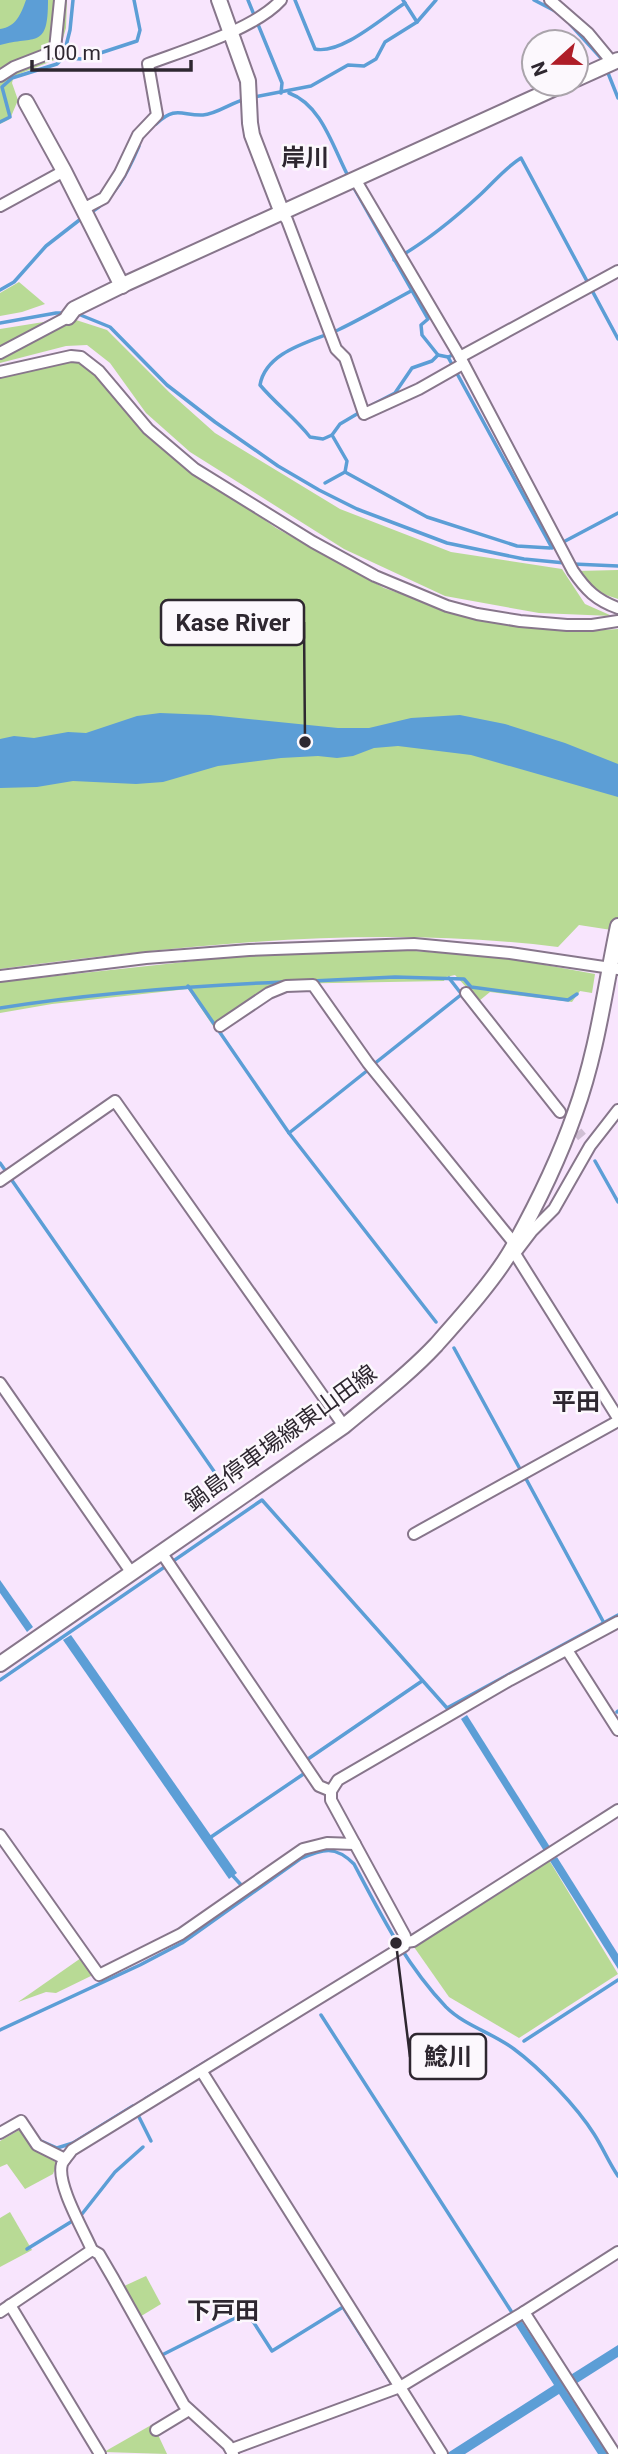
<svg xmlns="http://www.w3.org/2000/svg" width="618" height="2454" font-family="Roboto,'Noto Sans JP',sans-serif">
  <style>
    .green { fill: #b8da95 }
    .water { fill: #5c9ed6 }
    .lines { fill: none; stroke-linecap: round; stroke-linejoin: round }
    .stream { stroke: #5c9ed6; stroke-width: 3.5 }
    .street-tunnel { stroke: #d0bfd4; stroke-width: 10; stroke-dasharray: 10 5; stroke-linecap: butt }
    .street-casing { stroke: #87768b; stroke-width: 14 }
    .secondary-casing { stroke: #87768b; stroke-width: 18 }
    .street { stroke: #fff; stroke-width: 10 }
    .secondary { stroke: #fff; stroke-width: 14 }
    .labels { text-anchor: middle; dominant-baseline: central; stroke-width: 5; stroke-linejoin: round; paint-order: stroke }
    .street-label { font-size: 23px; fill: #2e2730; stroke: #fcf8fd }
    .neighbourhood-label { font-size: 24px; font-weight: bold; fill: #2e2730; stroke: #fcf8fd }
    .leader { fill: none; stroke: #2e2730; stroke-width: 2.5 }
    .callout-dot { fill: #2e2730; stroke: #fcf8fd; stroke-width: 2.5 }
    .callout { fill: #fcf8fd; stroke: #2e2730; stroke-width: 2.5 }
    .callout-label { font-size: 24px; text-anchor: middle; font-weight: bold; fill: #2e2730 }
  </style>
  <rect width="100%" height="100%" fill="#f8e5fd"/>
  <g class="green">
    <polygon points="0,0 67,0 66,28 57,59 14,76 12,83 18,100 10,119 0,124"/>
    <polygon points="19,282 45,304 22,312 0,316 0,293"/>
    <polygon points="56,320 0,349 0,329"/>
    <polygon points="76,320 107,330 169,392 215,433 340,509 451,552 562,569 585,604 612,616 539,613 445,596 344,549 190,452 146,413 110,363 87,345 66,346 0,363 0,359"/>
    <path d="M77,361l14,7 85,90 100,70 108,60 79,27 57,12 69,4 29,-2v302l-39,-6 -21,22c-186,-23 -373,-2 -558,22v-591z"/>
    <polygon points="618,570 618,599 597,592 577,571"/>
    <polygon points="402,950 507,958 595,974 592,993 580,991 572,1002 490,992 479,1001 455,975 446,977 444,981 277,984 213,1026 188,989 52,1004 0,1013 0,982 249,955"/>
    <polygon points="549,1860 618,1974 519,2038 449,1997 414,1947"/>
    <polygon points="81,1958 93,1975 56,1993 46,1992 18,2002"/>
    <polygon points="21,2129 33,2148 57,2163 53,2174 25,2189 7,2164 0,2167 0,2141"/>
    <polygon points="10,2212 32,2250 0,2267 0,2218"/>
    <polygon points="146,2276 161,2304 138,2318 122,2287"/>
    <polygon points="153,2424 167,2454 104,2452"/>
  </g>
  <g class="water">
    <path d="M26,0h22c0,50 -12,35 -48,45v-16c16,-2 21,-15 26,-29z"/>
    <polygon points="160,713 210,715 338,728 369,728 411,718 460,715 505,724 565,743 618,764 618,797 471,755 398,746 374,748 353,756 337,758 318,756 281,758 218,766 163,782 136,784 73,781 37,787 0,788 0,739 14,736 34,738 68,732 86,733 137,716"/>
    <polygon points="0,1580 33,1627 27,1632 0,1593"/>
    <polygon points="71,1635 237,1873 229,1879 63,1640"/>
    <polygon points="467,1715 550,1847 544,1851 461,1719"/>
    <polygon points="557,1857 618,1954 618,1969 550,1861"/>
    <polygon points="521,2320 561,2381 618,2345 618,2357 566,2390 608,2454 598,2454 559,2394 465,2454 446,2454 554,2385 515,2324"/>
  </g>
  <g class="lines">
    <g class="stream">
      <polyline points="248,0 282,83 281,93"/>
      <path d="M295,0l20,49c26,6 68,-32 90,-46"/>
      <polyline points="403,0 417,22"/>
      <polyline points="534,0 557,12"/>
      <polyline points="570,24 601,58"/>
      <polyline points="63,58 82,59 137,41 140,30 134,0"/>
      <polyline points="608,73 618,98"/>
      <path d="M289,93c33,12 44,55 60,85"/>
      <polyline points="254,97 311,86 348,65 364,66 376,59 385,42 417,22 436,0"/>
      <polyline points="0,122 10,117 2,87 12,78 57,64 63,58 70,30 73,0"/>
      <path d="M156,124c20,-19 26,-8 47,-9 14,-1 29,-13 43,-16"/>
      <polyline points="354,188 428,319 421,325 422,335 438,355"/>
      <path d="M89,214c26,-16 38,-40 50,-68"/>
      <path d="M394,260c32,-18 60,-41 87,-66 14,-13 24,-26 40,-36l97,181"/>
      <polyline points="0,290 14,282 46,246 82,218"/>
      <polyline points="78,314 110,327 167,385 215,422 278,466 319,490 357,509 447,543 524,559 565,563"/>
      <polyline points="0,323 56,313 67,313"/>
      <polyline points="448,357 552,548 618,513"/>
      <polyline points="372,405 395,393 412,368 432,361 438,355 448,357 455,354"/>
      <path d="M332,435l-9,4 -13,-2c-15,-19 -34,-33 -50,-52 6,-34 51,-43 78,-55 25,-12 49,-26 73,-39"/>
      <polyline points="345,472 427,517 517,546 550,548"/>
      <polyline points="325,483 345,472 347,461 332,435 340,424 362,411"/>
      <polyline points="573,564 618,566"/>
      <polyline points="449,978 463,996"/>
      <polyline points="312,981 395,977 464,979 471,987 568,1000 577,994"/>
      <polyline points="188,986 289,1133 436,1322"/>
      <path d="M0,1008c94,-15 188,-22 283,-26"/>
      <polyline points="374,1064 462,994"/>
      <polyline points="289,1133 368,1070"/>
      <polyline points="595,1161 618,1202"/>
      <polyline points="0,1163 5,1170"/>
      <polyline points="11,1179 227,1490"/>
      <polyline points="454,1348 520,1469"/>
      <polyline points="525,1477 604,1623"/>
      <polyline points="0,1680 262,1500 447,1708 618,1615"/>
      <polyline points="617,1712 618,1711"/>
      <polyline points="308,1759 422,1681"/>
      <polyline points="211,1837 305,1773"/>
      <polyline points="233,1876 243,1887"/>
      <polyline points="321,2015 511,2311"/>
      <path d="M0,2030l140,-65 42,-22 118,-84c23,-10 35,-14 54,5 27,51 52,101 92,143 19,19 47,26 68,42 26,19 63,58 80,85 9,14 15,29 24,42"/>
      <polyline points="524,2041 618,1980"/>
      <polyline points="145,2099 209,2060"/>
      <polyline points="139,2117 151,2141"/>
      <polyline points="41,2141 57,2148 73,2143 133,2106"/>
      <polyline points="82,2214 115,2172 143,2147"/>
      <polyline points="27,2249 74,2220"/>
      <polyline points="160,2356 247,2312 272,2351 343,2307 392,2384"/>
    </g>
    <polyline class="street-tunnel" points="568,1120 582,1137"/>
    <g class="street-casing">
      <g id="street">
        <polyline points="550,0 588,33 612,62"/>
        <polyline points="0,76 14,67 50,53 55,49 60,0"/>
        <path d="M355,179l105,178 113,214c13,19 23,29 45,37"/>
        <polyline points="0,206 64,171"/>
        <path d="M83,209l21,-11 16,-25 18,-38 19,-20 -9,-51c37,-14 107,-35 133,-64"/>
        <polyline points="282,213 287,220 336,349 345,358 364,414 419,389 463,364"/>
        <polyline points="0,353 68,317"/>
        <polyline points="460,357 618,271"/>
        <polyline points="0,372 71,356 81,357 99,371 148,429 195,469 313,542 375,576 447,606 477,614 520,621 567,625 592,625 618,621"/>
        <polyline points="0,976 146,958 249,950 414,944 510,953 618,969"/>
        <polyline points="466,993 560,1112"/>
        <polyline points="220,1026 269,993 286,986 313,985 368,1063 514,1243"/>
        <polyline points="0,1181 115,1101 344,1426"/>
        <polyline points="512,1249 618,1418"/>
        <polyline points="516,1252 532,1231 554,1209 590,1146 618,1110"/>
        <polyline points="0,1383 131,1572"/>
        <polyline points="414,1534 618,1421"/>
        <polyline points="161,1552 319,1786 331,1791"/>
        <polyline points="567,1650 618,1730"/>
        <polyline points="0,1835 99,1975 181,1934 303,1849 327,1843 355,1844"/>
        <polyline points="406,1942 413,1941 618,1810"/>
        <polyline points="202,2072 442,2454"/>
        <polyline points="0,2133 21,2121 37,2145 65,2159"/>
        <polyline points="10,2305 100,2454"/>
        <polyline points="0,2312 92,2250"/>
        <polyline points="156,2430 189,2410"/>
        <polyline points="232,2449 400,2387 524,2312"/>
        <path d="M233,2454l-5,-9 -44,-40 -71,-127 -14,-24 -7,-4c-8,-19 -36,-66 -30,-86 2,-5 7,-9 10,-14l332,-204 1,-10 -74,-136v-9l7,-11 172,-100 108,-58"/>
        <polyline points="615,2454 524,2312 618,2252"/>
      </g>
    </g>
    <g class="secondary-casing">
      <g id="secondary">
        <polyline points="219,0 248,81 250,123 252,135 282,213"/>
        <polyline points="576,79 618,60"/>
        <polyline points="26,102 64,171 122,286"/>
        <polyline points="68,317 74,309 127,283 564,84"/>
        <path d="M0,1664l344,-238c31,-26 64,-51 92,-81 24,-27 59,-66 76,-96 24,-43 47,-90 63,-136 22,-60 30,-125 43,-187"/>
      </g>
    </g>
    <use href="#street" class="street"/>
    <use href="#secondary" class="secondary"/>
  </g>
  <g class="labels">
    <g class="street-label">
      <text transform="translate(281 1438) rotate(-36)">鍋島停車場線東山田線</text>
    </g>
    <g class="neighbourhood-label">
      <text x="305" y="158">岸川</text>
      <text x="576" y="1402">平田</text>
      <text x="223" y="2311">下戸田</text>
    </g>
  </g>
  <path class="leader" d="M305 742L304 622M396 1943L410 2057"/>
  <g class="callout-dot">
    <circle cx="305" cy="742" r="7"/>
    <circle cx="396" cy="1943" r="7"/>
  </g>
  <g class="callout">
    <rect x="161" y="600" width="143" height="45" rx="7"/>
    <rect x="410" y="2034" width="76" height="45" rx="7"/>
  </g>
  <g class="callout-label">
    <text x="233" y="631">Kase River</text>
    <text x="448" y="2065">鯰川</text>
  </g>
  <g transform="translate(555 63) rotate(249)"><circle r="33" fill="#fcf8fd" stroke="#aaa4ab" stroke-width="2"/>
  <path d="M0-5L12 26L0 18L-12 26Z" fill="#af1d28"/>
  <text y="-10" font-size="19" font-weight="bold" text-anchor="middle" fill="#2e2730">N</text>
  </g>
  <path d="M32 60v10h159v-10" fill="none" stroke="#2e2730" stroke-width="3.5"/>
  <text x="42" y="60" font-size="21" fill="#2e2730" stroke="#fcf8fd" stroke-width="5" paint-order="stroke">100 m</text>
</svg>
